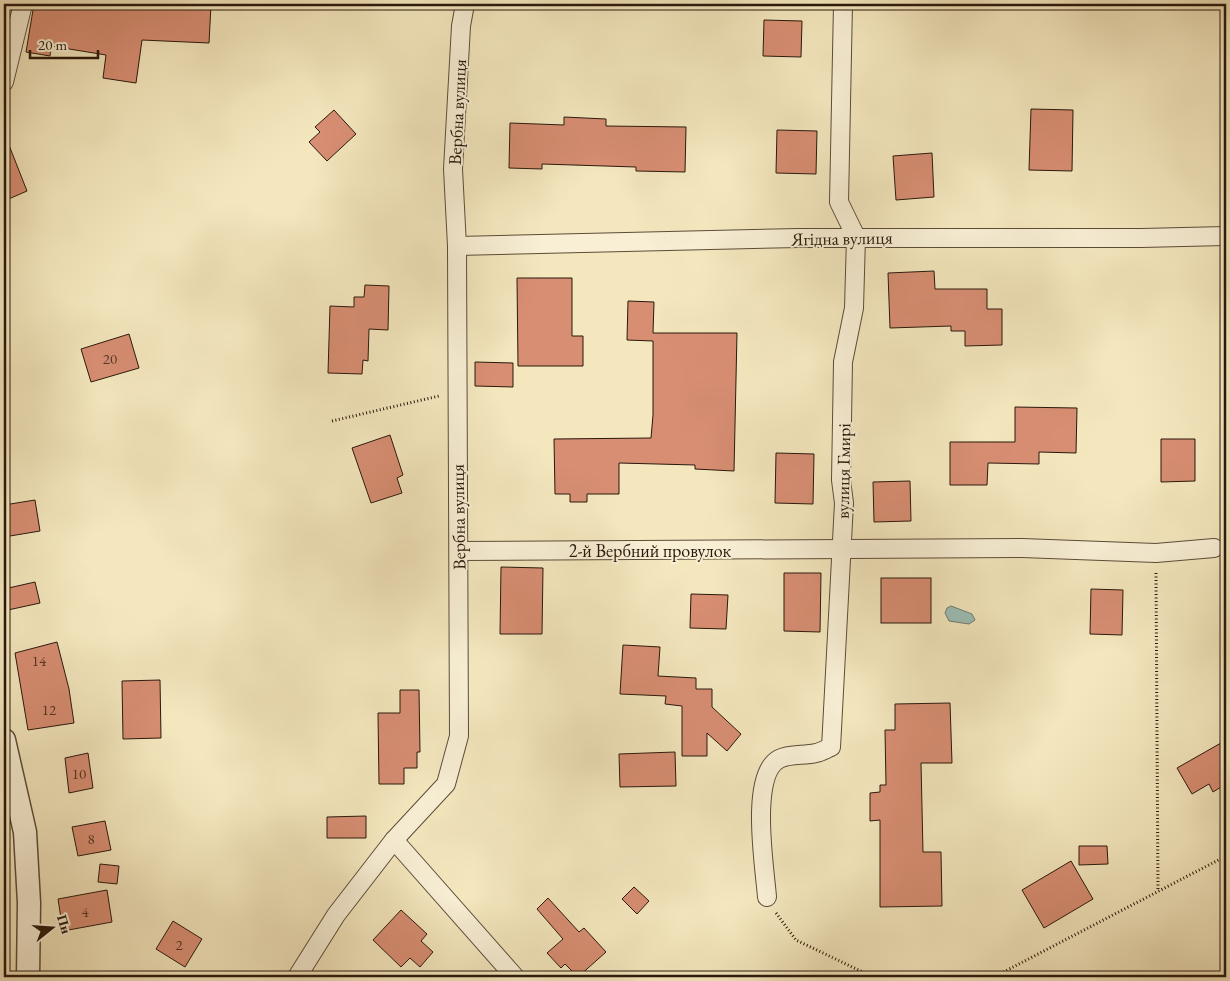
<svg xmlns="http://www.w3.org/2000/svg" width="1230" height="981" font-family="'EB Garamond',serif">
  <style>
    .water { fill: #9cbfb7; stroke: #6e7c73 }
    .building { fill: #d88e73; stroke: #29180c }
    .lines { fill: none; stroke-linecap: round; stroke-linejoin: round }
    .minor-casing { stroke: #5c4c38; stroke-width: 20 }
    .tertiary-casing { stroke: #5c4c38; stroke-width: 25 }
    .path { stroke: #29180c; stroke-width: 3; stroke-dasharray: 1 2.5; stroke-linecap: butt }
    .minor { stroke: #f8efd5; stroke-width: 18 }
    .tertiary { stroke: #f8efd5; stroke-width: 22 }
    .labels { text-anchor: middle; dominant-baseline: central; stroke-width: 4; stroke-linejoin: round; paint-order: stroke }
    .number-label { font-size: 15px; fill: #553626 }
    .street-label { font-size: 18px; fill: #29180c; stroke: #f8efd5 }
  </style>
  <rect width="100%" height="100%" fill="#f4e7be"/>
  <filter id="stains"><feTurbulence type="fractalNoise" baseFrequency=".004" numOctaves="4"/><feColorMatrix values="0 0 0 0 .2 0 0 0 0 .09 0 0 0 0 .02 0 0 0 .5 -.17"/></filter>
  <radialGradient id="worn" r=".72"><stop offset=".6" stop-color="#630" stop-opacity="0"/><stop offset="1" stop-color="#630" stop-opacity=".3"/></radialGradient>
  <polygon class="water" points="951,606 972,614 975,620 969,624 949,621 945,613 947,608"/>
  <g class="building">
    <polygon points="34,4 91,4 110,7 110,4 211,5 209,43 142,40 136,83 103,78 106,55 51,46 50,56 26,52"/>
    <polygon points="764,20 802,21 801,57 763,56"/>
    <polygon points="1031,109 1073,110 1072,171 1029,170"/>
    <polygon points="334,110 356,134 327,161 309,142 320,132 315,127"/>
    <polygon points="564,117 606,119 606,126 686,127 685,172 636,171 636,167 542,164 542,169 509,168 510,123 564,125"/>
    <polygon points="777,130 817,131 816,174 776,173"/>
    <polygon points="5,135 27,191 4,201 4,136"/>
    <polygon points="932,153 934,197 896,200 893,156"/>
    <polygon points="934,271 935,289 987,289 987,309 1002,309 1002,345 965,346 965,331 951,331 951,326 890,328 888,273"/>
    <polygon points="517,278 572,278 572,336 583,336 583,366 518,366"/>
    <polygon points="365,285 389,286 388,330 369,329 368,361 363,360 362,374 328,373 330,306 354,307 354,297 364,297"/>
    <polygon points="628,301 654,302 653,333 737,333 734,471 695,469 695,465 619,463 619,494 587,494 587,502 570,502 570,494 555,494 554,439 651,438 653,415 653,341 627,340"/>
    <polygon points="129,334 139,368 91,382 81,349"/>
    <polygon points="475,362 513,363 513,387 475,386"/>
    <polygon points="1015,407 1077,408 1076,453 1039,452 1039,464 988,463 987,485 950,485 950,442 1015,442"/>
    <polygon points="390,435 403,475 397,478 402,493 371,503 352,448"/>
    <polygon points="1161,439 1195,439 1195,481 1161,482"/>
    <polygon points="776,453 814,454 813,504 775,503"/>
    <polygon points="910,481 911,521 874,522 873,482"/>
    <polygon points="35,500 40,531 4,537 4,505"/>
    <polygon points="501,567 543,568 542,634 500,634"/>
    <polygon points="784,573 821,573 820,632 784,631"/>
    <rect x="881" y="578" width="50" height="45"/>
    <polygon points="35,582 40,603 8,610 4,589"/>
    <polygon points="1091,589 1123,590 1122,635 1090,634"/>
    <polygon points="691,594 728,595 726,629 690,628"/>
    <polygon points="57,642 69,689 74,723 28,730 15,653"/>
    <polygon points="623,645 660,647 658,676 696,678 696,689 712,689 712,707 741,734 727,751 707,733 707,756 682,756 682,706 665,704 666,696 620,694"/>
    <polygon points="160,680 161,738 123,739 122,681"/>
    <polygon points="400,690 419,690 420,752 417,752 417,768 404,768 404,784 379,784 378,713 400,713"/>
    <polygon points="950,703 952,763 921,763 923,852 941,852 942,906 880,907 880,820 870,821 870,793 880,792 880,785 886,785 885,730 895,730 895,704"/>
    <polygon points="1221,743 1226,753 1226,784 1213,792 1209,784 1192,794 1177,768"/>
    <polygon points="675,752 676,786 620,787 619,754"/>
    <polygon points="88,753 93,788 69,793 65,758"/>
    <polygon points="366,816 366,838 327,838 327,817"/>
    <polygon points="105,821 111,850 78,856 72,827"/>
    <polygon points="1079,846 1107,846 1108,864 1079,865"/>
    <polygon points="1071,861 1093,899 1044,928 1022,890"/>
    <polygon points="100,864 119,866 117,884 98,882"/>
    <polygon points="634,887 649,901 637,914 622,899"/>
    <polygon points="107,890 112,922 63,931 58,899"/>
    <polygon points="548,898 579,932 584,928 606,952 578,977 565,964 561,968 547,953 563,939 537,909"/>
    <polygon points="401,910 427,934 421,941 433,952 420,967 410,958 401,967 373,940"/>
    <polygon points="173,921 202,939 185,967 156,949"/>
  </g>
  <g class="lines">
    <g class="minor-casing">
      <g id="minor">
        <polyline points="4,82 23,4"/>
        <polyline points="457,246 799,238 1141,238 1226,236"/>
        <polyline points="459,551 1022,548 1156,553 1214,548"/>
        <polyline points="394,840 515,977"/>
        <path d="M767,897c-2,-28 -18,-122 12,-138 11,-6 25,-3 37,-6 5,-1 10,-4 15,-6l1,-18 12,-226 -3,-23 2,-118 11,-54 2,-71 -17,-35 4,-198"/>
        <polyline points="297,977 336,915 394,840 446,784 459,736 457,246 453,169 461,26 465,4"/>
      </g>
    </g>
    <g class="tertiary-casing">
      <polyline id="tertiary" points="4,740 25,832 29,903 28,977"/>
    </g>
    <g class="path">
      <polyline points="332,421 439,396"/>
      <polyline points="1156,573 1158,891"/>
      <polyline points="776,913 796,940 873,977"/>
      <polyline points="994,977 1226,856"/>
    </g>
    <use href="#minor" class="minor"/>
    <use href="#tertiary" class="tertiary"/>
  </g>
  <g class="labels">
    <g class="number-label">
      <text x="110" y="358">20</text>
      <text x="39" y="660">14</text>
      <text x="49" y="709">12</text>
      <text x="79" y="773">10</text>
      <text x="91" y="838">8</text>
      <text x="85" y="911">4</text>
      <text x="179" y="944">2</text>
    </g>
    <g class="street-label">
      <text transform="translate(457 112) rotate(-87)">Вербна вулиця</text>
      <text transform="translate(842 238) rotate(-1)">Ягідна вулиця</text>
      <text transform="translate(843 471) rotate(-89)">вулиця Гмирі</text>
      <text transform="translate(458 517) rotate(-91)">Вербна вулиця</text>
      <text x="650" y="550">2-й Вербний провулок</text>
    </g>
  </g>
  <rect width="1230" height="981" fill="none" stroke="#f4e7be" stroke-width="20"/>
  <rect x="5" y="5" width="1220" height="971" fill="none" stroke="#29180c" stroke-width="2.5"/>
  <rect x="10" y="10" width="1210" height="961" fill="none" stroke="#29180c"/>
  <g transform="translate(52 928) rotate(73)" stroke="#f8efd5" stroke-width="4" paint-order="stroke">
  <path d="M0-4L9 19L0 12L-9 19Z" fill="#29180c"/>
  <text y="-8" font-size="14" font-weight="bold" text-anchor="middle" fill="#29180c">Пн</text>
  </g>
  <path d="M30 50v8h68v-8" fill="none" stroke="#29180c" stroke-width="2.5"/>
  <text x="38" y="50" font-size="15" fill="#29180c" stroke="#f8efd5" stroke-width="4" paint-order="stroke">20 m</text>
  <rect width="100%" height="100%" filter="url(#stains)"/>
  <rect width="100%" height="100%" fill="url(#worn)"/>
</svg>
